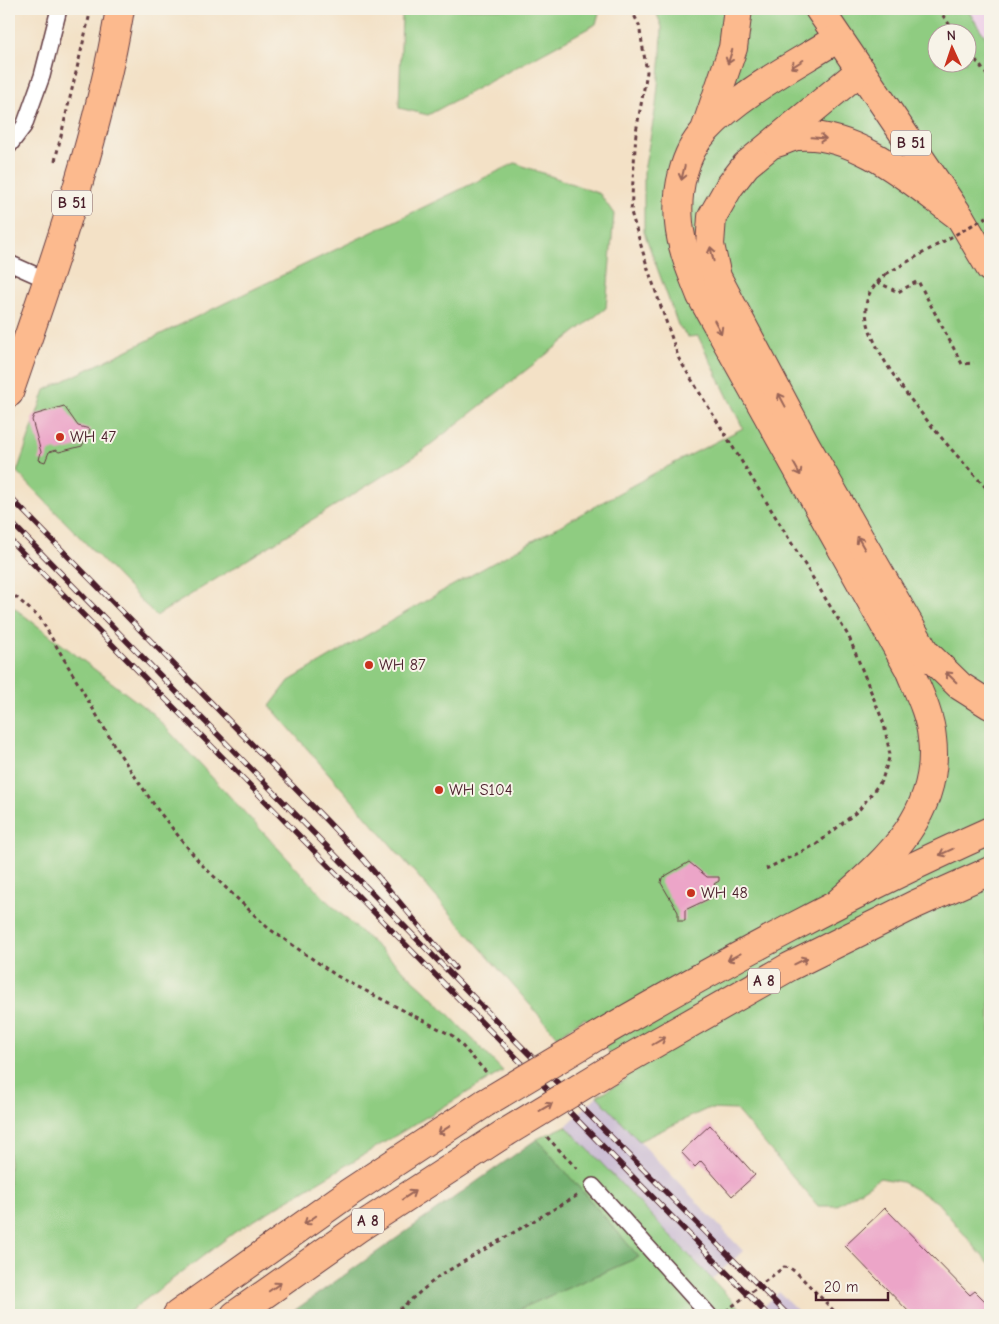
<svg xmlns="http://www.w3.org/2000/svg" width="999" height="1324" font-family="'Comic Neue',sans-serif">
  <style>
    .built { fill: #eed0e8 }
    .industrial { fill: #ccbed4 }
    .green { fill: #8fcc81; stroke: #6c7656; fill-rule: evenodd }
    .forest { fill: #73b06f; stroke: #5e684d }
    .building { fill: #eca5c8 }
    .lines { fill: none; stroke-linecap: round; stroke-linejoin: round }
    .service-casing { stroke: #633c42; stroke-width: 18 }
    .primary-casing { stroke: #633c42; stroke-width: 30 }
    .motorway-casing { stroke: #633c42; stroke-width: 30 }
    .path { stroke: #633c42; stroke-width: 3; stroke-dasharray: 4 4; stroke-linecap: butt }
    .service { stroke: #fff; stroke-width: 15 }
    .primary { stroke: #fcba8e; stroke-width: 28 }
    .motorway { stroke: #fcba8e; stroke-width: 28 }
    .rail-casing { stroke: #4a1f2b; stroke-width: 5.5 }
    .rail { stroke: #f7f3e8; stroke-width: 4; stroke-dasharray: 11; stroke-linecap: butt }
    .motorway-bridge-casing { stroke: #633c42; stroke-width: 30; stroke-linecap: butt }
    .path-bridge { stroke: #633c42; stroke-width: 3; stroke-dasharray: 4 4; stroke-linecap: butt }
    .motorway-bridge { stroke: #fcba8e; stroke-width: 28 }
    .oneway { stroke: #9a6558 }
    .poi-dot { fill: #c8321e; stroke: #f7f3e8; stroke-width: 2 }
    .labels { text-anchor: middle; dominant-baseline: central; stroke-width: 4; stroke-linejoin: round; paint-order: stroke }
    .shield { fill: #f7f3e8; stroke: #7e5f64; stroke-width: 1 }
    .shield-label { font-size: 15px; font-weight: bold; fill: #4a1f2b }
    .poi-label { font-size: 16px; fill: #4a1f2b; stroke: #f7f3e8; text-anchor: start }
  </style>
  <rect width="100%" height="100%" fill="#f7f3e8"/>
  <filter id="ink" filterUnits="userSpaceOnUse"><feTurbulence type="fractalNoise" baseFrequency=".02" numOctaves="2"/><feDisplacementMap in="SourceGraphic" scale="10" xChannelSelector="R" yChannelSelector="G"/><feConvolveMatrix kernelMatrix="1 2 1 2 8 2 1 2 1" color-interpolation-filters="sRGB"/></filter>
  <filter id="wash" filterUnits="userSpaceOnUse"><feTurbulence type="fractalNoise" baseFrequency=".0096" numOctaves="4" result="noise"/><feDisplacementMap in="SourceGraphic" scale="20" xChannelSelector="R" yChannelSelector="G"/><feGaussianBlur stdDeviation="1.12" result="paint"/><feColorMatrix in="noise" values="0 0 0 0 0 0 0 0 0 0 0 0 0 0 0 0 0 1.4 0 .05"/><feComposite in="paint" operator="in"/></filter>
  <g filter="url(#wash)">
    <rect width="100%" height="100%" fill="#f3e1c6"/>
    <polygon class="built" points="967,9 990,9 990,44"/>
    <g class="industrial">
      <polygon points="597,1096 743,1251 711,1280 566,1126"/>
      <polygon points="779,1292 802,1315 754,1315 772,1299"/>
    </g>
    <g class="green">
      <polygon points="411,9 600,9 596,24 428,115 399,108 402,15"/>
      <path d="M655,9h312l23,35v1221l-53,-63 -35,-20 -22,-4 -44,28h-18l-82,-96 -29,-1 -68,32 -42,-45 30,-17 -42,-61 -28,18 -287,-330 19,-25 150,-88 214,-119 90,-46 -45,-92 -10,1 -10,-12 -34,-93v-61l12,-65 5,-51 1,-28zM936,32h30v30h-30z"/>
      <polygon points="515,163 600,194 614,214 606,308 417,455 156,616 17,472 45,390"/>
      <polygon points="9,604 153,714 328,902 427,992 503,1071 235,1232 125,1315 25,1315 9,1306"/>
      <polygon points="566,1126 746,1315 506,1315 639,1257 537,1139"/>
    </g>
    <polygon class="forest" points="537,1139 639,1257 506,1315 288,1315"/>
    <g id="blocks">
      <g class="building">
        <polygon points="64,406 78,426 90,429 89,433 83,434 85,440 82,446 59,452 56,450 49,452 45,462 39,460 41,452 32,420 34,415"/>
        <polygon points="689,862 707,877 719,877 719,881 714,884 717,890 715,896 685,910 685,921 678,921 678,912 661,883 662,878"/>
        <polygon points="710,1125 755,1175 732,1196 701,1161 695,1167 681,1152"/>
        <polygon points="885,1208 970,1295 975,1291 990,1306 990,1309 984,1315 912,1315 845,1246"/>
      </g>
    </g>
  </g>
  <g filter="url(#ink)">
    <use href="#blocks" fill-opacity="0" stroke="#633c42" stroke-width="1"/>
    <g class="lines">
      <g class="service-casing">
        <g id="service">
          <polyline points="9,146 24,126 42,76 59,9"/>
          <polyline points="9,263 47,280"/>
          <polyline points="593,1186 709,1315"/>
        </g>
      </g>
      <g class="primary-casing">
        <g id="primary">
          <polyline points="819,9 960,217 990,268"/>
          <path d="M9,393c43,-125 89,-253 111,-384"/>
        </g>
      </g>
      <g class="motorway-casing">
        <g id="motorway">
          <path d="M838,38c-44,28 -97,54 -133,93 -22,23 -29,61 -26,92 2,25 13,50 22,73l208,373c9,22 21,45 23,69 9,74 -43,120 -93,164"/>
          <polyline points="861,70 746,165 729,187 712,217 710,245 717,277 806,445 925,652 960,686 990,705"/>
          <polyline points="705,130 733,48 738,9"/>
          <path d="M776,143c7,-2 15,-6 22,-7 59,-5 117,48 162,81"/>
          <path d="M597,1036c128,-74 258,-145 393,-205"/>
          <polyline points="617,1065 789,967 916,904 990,871"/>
          <polyline points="177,1315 350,1192 485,1103"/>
          <polyline points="235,1315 357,1229 505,1133"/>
        </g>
      </g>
      <g class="path">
        <polyline points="631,9 639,25 647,72 636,132 631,212 648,269 679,359 849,637 884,724 890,755 882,780 859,810 817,844 766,869"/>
        <polyline points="938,9 955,32"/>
        <polyline points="966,47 990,79"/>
        <polyline points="55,161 91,9"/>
        <path d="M886,274c-12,10 -21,21 -20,38 3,50 90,143 124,180"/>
        <polyline points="877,282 898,292 918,281 962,364 974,363"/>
        <polyline points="9,591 40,618 117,750 157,809 200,863 268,928 337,976 453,1036 486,1072"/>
        <polyline points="547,1137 580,1172"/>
        <polyline points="726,1311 784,1267 790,1268 797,1273 838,1315"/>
        <polyline points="393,1315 439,1276 578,1195"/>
      </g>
      <use href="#service" class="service"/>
      <use href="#primary" class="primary"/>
      <use href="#motorway" class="motorway"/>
      <g class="rail-casing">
        <g id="rail">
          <polyline points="9,496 328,822 364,860 455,968"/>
          <polyline points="9,520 519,1044 788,1315"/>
          <polyline points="9,539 768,1315"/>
        </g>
      </g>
      <use href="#rail" class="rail"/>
      <g class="motorway-bridge-casing">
        <g id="motorway-bridge">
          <polyline points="485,1103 597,1036"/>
          <polyline points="505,1133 617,1065"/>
        </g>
      </g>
      <polyline class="path-bridge" points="886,274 990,215"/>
      <use href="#motorway-bridge" class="motorway-bridge"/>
    </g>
    <defs><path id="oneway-shaft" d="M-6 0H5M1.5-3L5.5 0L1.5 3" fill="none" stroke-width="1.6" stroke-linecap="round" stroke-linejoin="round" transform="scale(1.25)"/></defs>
    <g class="oneway">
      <use href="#oneway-shaft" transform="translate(730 57) rotate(108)"/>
      <use href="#oneway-shaft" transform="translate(797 64) rotate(148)"/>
      <use href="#oneway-shaft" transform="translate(819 138) rotate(5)"/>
      <use href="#oneway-shaft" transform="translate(683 173) rotate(103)"/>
      <use href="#oneway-shaft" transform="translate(712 254) rotate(-102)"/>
      <use href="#oneway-shaft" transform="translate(718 327) rotate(61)"/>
      <use href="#oneway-shaft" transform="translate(782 400) rotate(-118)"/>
      <use href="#oneway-shaft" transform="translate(797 469) rotate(61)"/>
      <use href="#oneway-shaft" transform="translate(861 543) rotate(-120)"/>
      <use href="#oneway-shaft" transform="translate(951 677) rotate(-136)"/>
      <use href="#oneway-shaft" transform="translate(946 852) rotate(155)"/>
      <use href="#oneway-shaft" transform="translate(734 957) rotate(152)"/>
      <use href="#oneway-shaft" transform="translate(801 961) rotate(-26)"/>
      <use href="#oneway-shaft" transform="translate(659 1041) rotate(-30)"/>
      <use href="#oneway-shaft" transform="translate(546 1107) rotate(-31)"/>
      <use href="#oneway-shaft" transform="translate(444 1130) rotate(147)"/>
      <use href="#oneway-shaft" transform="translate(409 1195) rotate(-33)"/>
      <use href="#oneway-shaft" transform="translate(310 1220) rotate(145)"/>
      <use href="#oneway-shaft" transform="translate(275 1287) rotate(-35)"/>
    </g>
  </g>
  <g class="poi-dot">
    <circle cx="60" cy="437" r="5"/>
    <circle cx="369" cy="665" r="5"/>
    <circle cx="439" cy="790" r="5"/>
    <circle cx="691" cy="893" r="5"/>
  </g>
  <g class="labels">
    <g class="shield">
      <rect x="891" y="130.5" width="40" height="25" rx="4"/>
      <rect x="52" y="190.5" width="40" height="25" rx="4"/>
      <rect x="748" y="968.5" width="32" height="25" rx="4"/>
      <rect x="352" y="1208.5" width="32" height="25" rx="4"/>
    </g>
    <g class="shield-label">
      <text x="911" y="143">B 51</text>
      <text x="72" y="203">B 51</text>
      <text x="764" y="981">A 8</text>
      <text x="368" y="1221">A 8</text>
    </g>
    <g class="poi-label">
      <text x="70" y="437">WH 47</text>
      <text x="379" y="665">WH 87</text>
      <text x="449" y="790">WH S104</text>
      <text x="701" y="893">WH 48</text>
    </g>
  </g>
  <rect width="999" height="1324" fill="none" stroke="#f7f3e8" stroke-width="30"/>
  <g transform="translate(952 48) rotate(357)"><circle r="24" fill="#f7f3e8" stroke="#b29e9c"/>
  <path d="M0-4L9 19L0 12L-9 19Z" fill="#c8321e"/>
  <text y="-8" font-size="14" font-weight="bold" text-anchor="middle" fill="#4a1f2b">N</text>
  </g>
  <path d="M816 1292v8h72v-8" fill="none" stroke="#4a1f2b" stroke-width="2.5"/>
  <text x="824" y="1292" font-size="15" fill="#4a1f2b" stroke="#f7f3e8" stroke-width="4" paint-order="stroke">20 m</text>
</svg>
